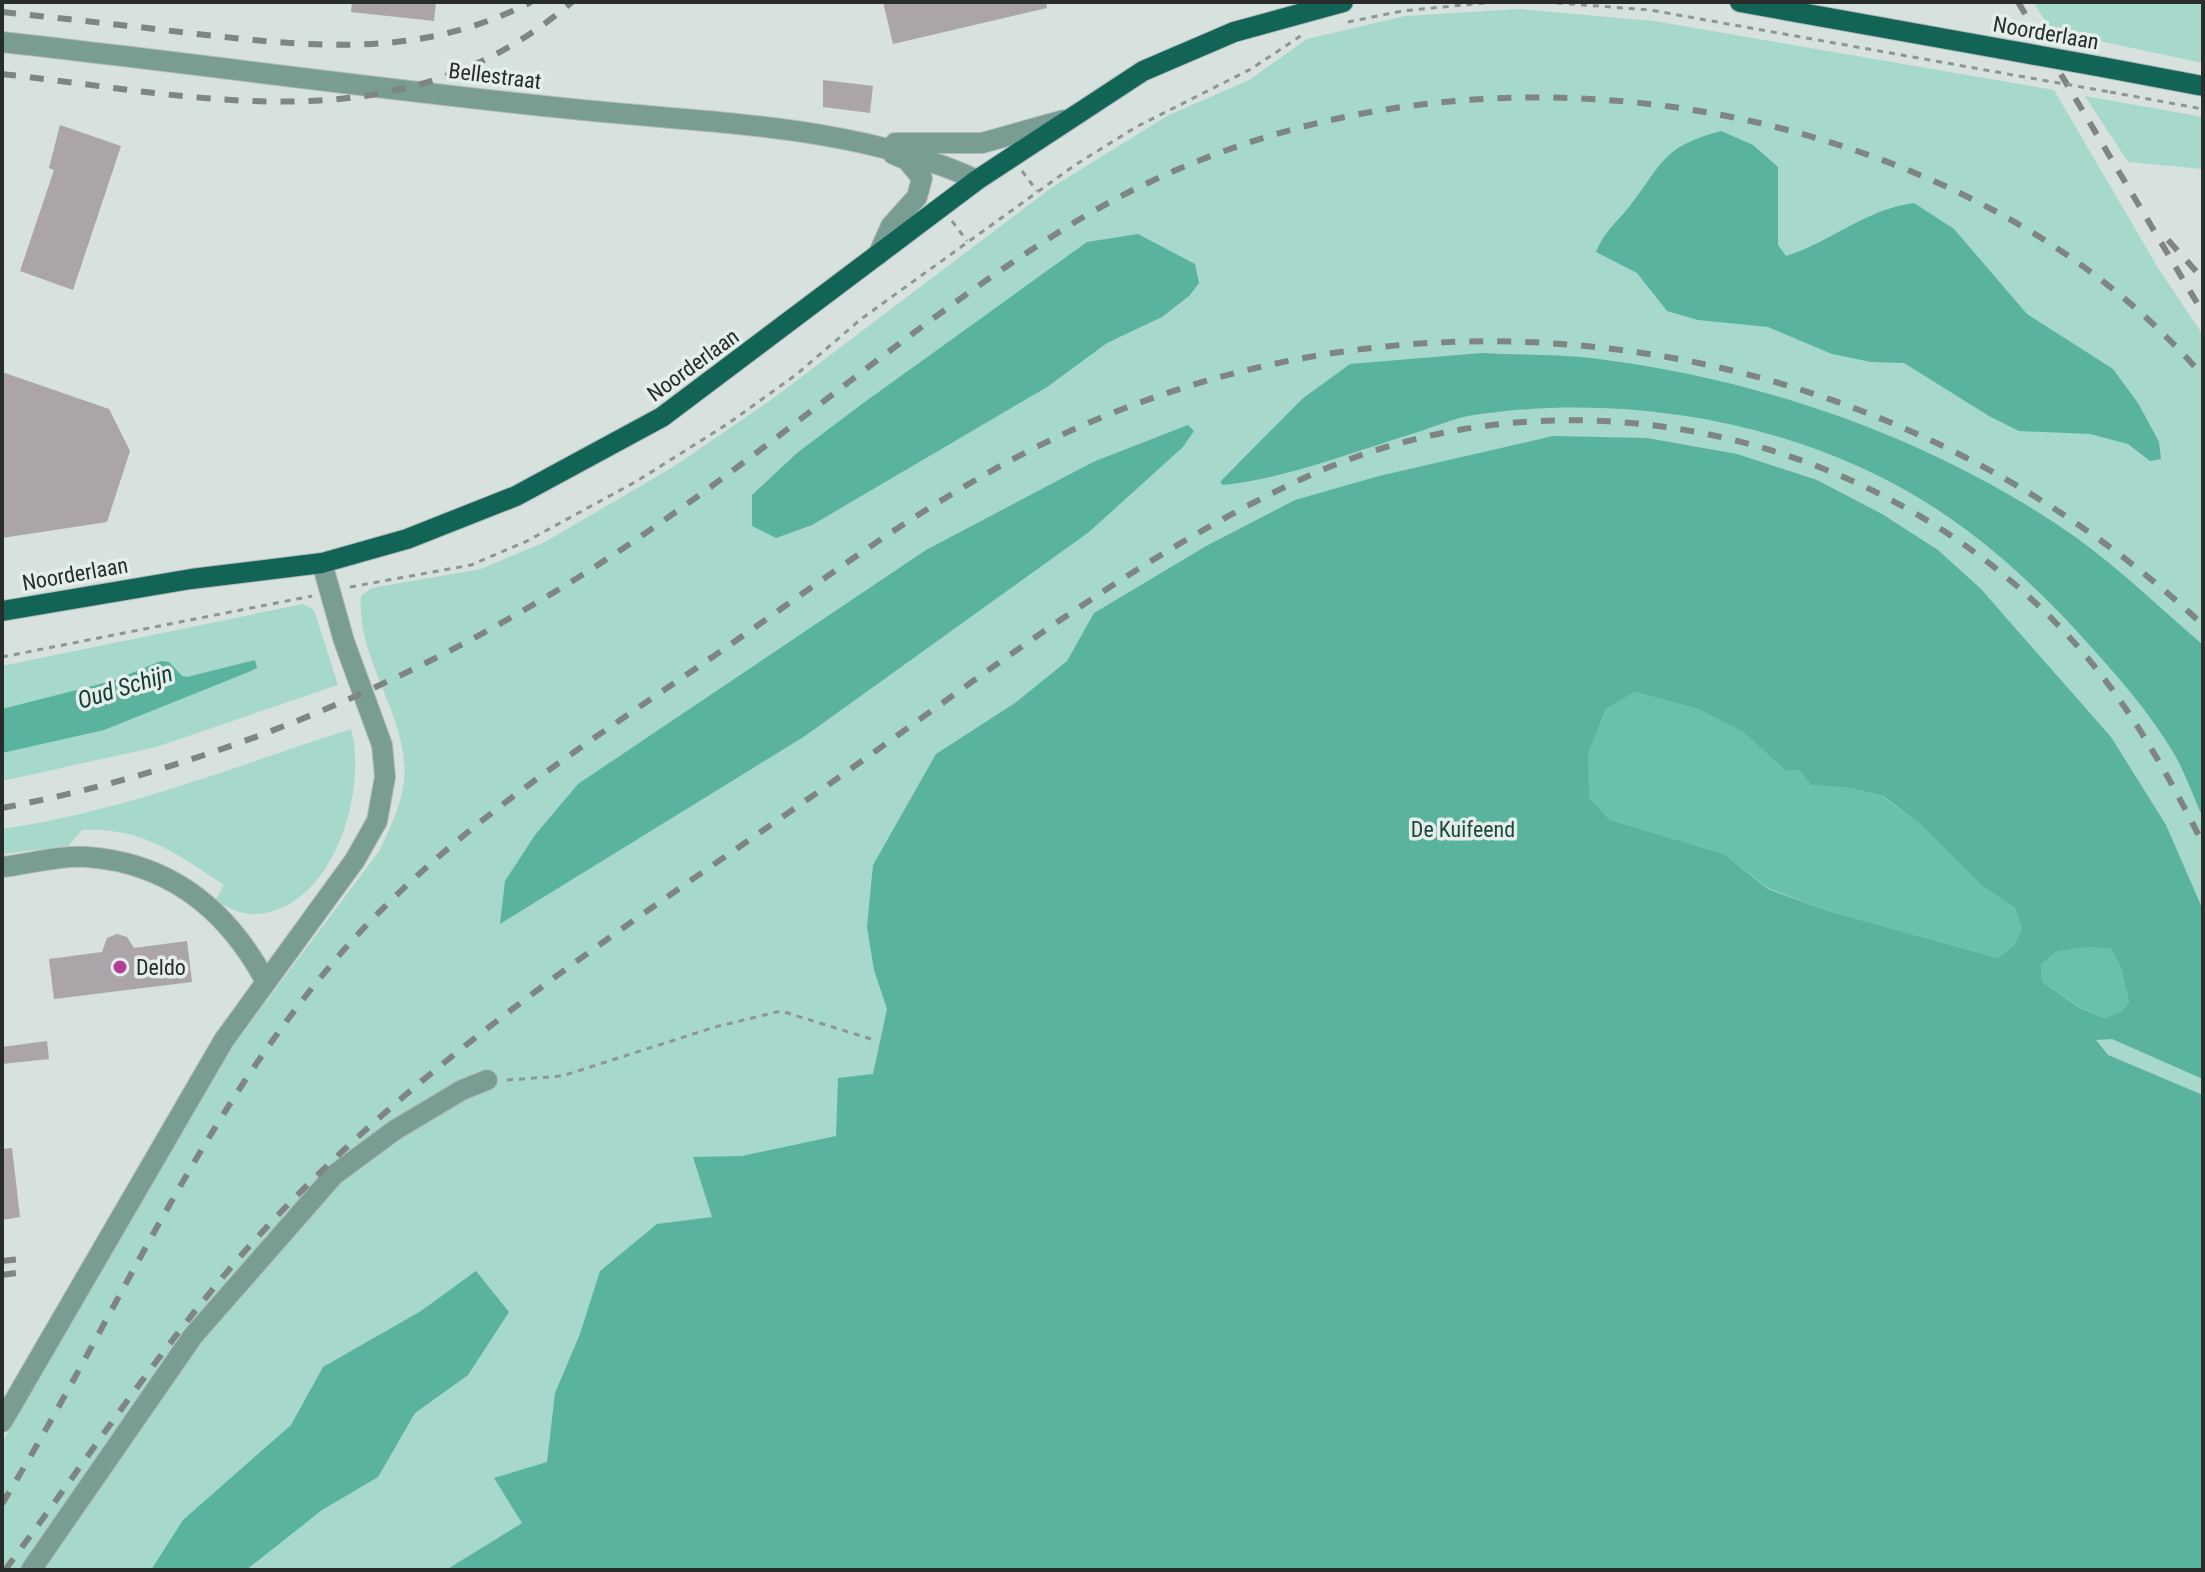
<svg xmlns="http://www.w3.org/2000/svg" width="2205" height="1572" font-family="'Roboto Condensed',sans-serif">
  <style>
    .green { fill: #a6d8cb }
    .forest { fill: #67c1ad }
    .water { fill: #59b39f; fill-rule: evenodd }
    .building { fill: #aba4a9 }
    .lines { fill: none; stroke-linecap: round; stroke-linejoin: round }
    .minor-casing { stroke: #b4bdba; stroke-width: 22 }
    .major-casing { stroke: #b4bdba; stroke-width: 22 }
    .path { stroke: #8e9694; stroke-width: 3; stroke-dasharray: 6 6; stroke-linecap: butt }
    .minor { stroke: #799c93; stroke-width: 20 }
    .major { stroke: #126556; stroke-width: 20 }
    .rail { stroke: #7e8583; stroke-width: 6; stroke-dasharray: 14 14; stroke-linecap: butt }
    .major-bridge-casing { stroke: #b4bdba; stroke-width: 22; stroke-linecap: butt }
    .path-bridge { stroke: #8e9694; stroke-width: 3; stroke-dasharray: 6 6; stroke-linecap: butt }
    .major-bridge { stroke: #126556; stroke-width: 20 }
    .poi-dot { fill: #b23e96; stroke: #e4eeeb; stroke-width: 3 }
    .labels { text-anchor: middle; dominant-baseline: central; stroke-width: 7; stroke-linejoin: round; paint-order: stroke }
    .street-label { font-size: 22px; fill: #282c2b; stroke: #e4eeeb }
    .park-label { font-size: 22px; fill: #1e473e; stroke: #e4eeeb }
    .poi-label { font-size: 22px; fill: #282c2b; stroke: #e4eeeb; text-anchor: start }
    .water-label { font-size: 24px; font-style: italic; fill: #123c33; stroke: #e4eeeb }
  </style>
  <rect width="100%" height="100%" fill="#d7e1de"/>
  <g class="green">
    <polygon points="2033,2 2203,2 2203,63 2052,31"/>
    <path d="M1519,9l135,12 400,69 104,178 45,67v1235h-2201v-128l229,-394 149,-198c10,-22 22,-46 24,-70 6,-62 -48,-119 -43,-184l11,-8 109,-19 64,-27 128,-75 98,-67 280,-212 116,-72 82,-36 58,-41 98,-23z"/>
    <polygon points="2085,96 2203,117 2203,169 2128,162"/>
    <polygon points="303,604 314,610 338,685 156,747 2,781 2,666"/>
    <path d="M351,729c17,62 -18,181 -95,185 -15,1 -28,-7 -41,-13l9,-16c-48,-32 -82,-58 -142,-55l-14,16 -66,8v-25c120,-17 234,-63 349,-100z"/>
  </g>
  <g class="forest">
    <polygon points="1635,692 1698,709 1743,732 1786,771 1799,770 1811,785 1849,788 1882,796 1919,823 1980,884 2015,908 2022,929 2014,945 1998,958 1828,911 1768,888 1724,854 1610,820 1588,798 1588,754 1606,709"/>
    <polygon points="2087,947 2111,949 2121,968 2129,1002 2121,1012 2106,1018 2081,1008 2042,982 2041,964 2056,952"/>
  </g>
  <g class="water">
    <path d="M1721,131l32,14 25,22v78l8,11c45,-14 80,-47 128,-53l40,26 73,85 86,55 25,34 21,39 2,17 -11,2 -22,-17 -38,-10 -71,-3 -30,-15 -85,-53 -33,-1 -39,-8 -64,-27 -70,-7 -31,-9 -30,-38 -41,-21c8,-20 20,-29 33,-45 34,-43 32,-60 92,-76z"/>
    <polygon points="1138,234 1195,264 1199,283 1189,296 1162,317 1107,343 1047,387 812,525 776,538 752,526 752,495 797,453 862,404 1087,242"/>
    <path d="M1482,353c36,2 73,1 109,5 171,21 341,79 483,178 45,32 87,73 129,109v173c-10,-22 -18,-46 -30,-66 -25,-42 -58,-79 -90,-114 -35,-39 -74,-76 -115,-107 -138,-104 -326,-141 -495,-116 -19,3 -39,12 -58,18 -63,19 -127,45 -192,52l-3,-3 82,-83 48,-35z"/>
    <polygon points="1188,425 1194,431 1183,447 1089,532 805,736 500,924 505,881 535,835 578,784 926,550 1093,462"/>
    <path d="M1553,436l94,2 90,16 80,26 65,34 56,36 42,38 131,149 55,88 37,85v169l-91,-40 -16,1 12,15 95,40v475h-1757l76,-47 -28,-45 53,-16 8,-69 25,-59 20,-63 57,-47 55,-7 -19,-60 49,-1 94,-20 2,-58 35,-4 14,-65 -13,-39 -7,-43 6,-62 63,-111 79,-51 52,-42 27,-48 114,-68 87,-45 84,-24zM1635,692l63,17 45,23 43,39 13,-1 12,15 38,3 34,8 36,27 61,61 35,24 7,21 -8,16 -16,13 -170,-47 -60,-22 -44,-35 -114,-34 -21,-22 -1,-44 18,-45zM2087,947l24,2 10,19 8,34 -8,10 -16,6 -25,-10 -38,-26 -1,-18 15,-12z"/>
    <polygon points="255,660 257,668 251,671 104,730 2,753 2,709 112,681 161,661 169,662 182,676 187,677"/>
    <polygon points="476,1271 509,1312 468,1375 415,1413 378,1477 322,1510 246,1570 151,1570 183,1520 291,1425 323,1367 421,1311"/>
  </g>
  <g class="building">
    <polygon points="352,2 436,2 434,21 351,12"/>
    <polygon points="883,2 1046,2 1047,8 893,44"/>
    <polygon points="823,80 873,86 870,113 823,107"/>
    <polygon points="60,125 121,146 73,290 20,271 54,170 49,168"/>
    <polygon points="2,372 109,409 130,451 107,522 2,538"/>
    <polygon points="117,934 127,937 134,948 187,941 192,982 54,999 49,959 102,952 107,938"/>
    <polygon points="47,1041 49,1059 2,1064 2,1047"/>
    <polygon points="12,1148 20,1217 2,1220 2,1149"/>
  </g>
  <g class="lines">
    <g class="minor-casing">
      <g id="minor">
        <path d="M2,42c191,21 381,48 571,67 132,14 282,15 404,71"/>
        <polyline points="895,143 982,143 1064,120"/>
        <polyline points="878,255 891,226 917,197 922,178 907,160 893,154"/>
        <path d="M2,867c27,-3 58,-12 85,-10 83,6 140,53 178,123"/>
        <polyline points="2,1422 224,1040 355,860 377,821 385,777 382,745 344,641 322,563"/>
        <polyline points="31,1570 193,1336 334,1175 395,1130 462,1090 487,1080"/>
      </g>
    </g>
    <g class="major-casing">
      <g id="major">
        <polyline points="1740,2 2002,49"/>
        <polyline points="2102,67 2203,86"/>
        <polyline points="2,611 191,579 322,563 407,539 516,496 662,417 977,180 1143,71 1234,32 1343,2"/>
      </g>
    </g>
    <g class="path">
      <polyline points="1545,2 1650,10 2019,76"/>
      <polyline points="1348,22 1402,11 1494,2"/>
      <polyline points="2110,92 2203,109"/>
      <polyline points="1022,171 1037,191"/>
      <polyline points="952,221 967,241"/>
      <polyline points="350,587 471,565 527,541 637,481 729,423 797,374 861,319 1075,165 1136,127 1251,69 1302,35"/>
      <polyline points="2,657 312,596"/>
      <polyline points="507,1080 562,1076 715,1027 781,1011 871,1039"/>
    </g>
    <use href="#minor" class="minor"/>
    <use href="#major" class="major"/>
    <g class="rail">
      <polyline points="2018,2 2203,313"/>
      <path d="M2,12c65,7 130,14 195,22 118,13 223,25 334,-32"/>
      <path d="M2,74c201,22 399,75 570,-72"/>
      <polyline points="2168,240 2203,279"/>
      <path d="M2,808c217,-41 430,-133 614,-255 155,-102 293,-228 451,-326 215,-134 486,-161 728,-95 155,42 302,121 408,244"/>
      <polyline points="2,1261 28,1258"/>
      <polyline points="2,1275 29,1271"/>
      <path d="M2,1504c111,-181 195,-383 334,-545 106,-124 244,-211 378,-303 118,-82 233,-171 365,-229 379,-167 824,-84 1124,198"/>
      <path d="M5,1570c90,-120 170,-247 274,-356 158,-166 355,-293 542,-424 152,-107 313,-234 483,-312 252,-116 560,-52 752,145 63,64 107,141 147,221"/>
    </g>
    <g class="major-bridge-casing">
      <polyline id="major-bridge" points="2002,49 2102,67"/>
    </g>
    <polyline class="path-bridge" points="2019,76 2110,92"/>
    <use href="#major-bridge" class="major-bridge"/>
  </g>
  <circle class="poi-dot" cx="120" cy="967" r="8"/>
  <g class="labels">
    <g class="street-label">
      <text transform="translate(2046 33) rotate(10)">Noorderlaan</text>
      <text transform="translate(495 76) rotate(7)">Bellestraat</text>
      <text transform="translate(693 365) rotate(-36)">Noorderlaan</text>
      <text transform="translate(75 574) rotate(-10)">Noorderlaan</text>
    </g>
    <g class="park-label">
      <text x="1463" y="829">De Kuifeend</text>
    </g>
    <g class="poi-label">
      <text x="136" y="967">Deldo</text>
    </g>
    <g class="water-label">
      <text transform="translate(125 687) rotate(-17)">Oud Schijn</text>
    </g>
  </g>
  <rect width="2205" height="1572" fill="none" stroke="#282c2b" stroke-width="8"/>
</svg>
